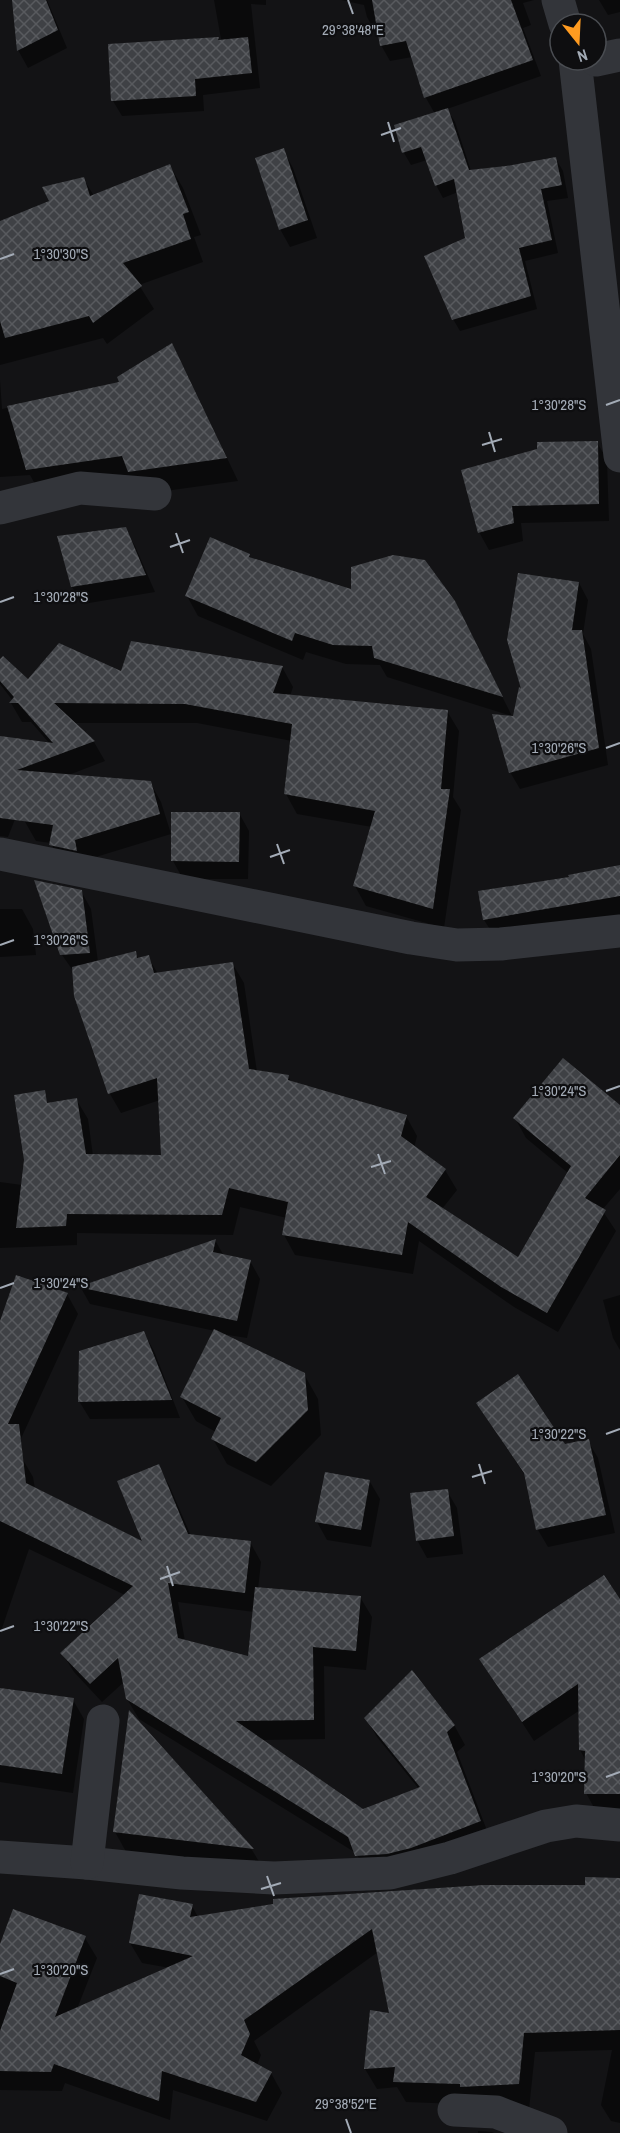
<svg xmlns="http://www.w3.org/2000/svg" width="620" height="2133" font-family="'Archivo Narrow',sans-serif">
  <style>
    .shadow { fill: #0007; fill-rule: evenodd }
    .building { fill: url(#building-cross-hatch) }
    .lines { fill: none; stroke-linecap: round; stroke-linejoin: round }
    .minor { stroke: #33353a; stroke-width: 33 }
    .ticks { fill: none; stroke: #a3abb6; stroke-width: 2 }
    .ticks-label { font-size: 15px; text-anchor: middle; fill: #a3abb6; stroke: #0e0e10; stroke-width: 4.5; stroke-linejoin: round; paint-order: stroke }
  </style>
  <defs>
    <pattern id="building-cross-hatch" width="8" height="8" patternUnits="userSpaceOnUse" patternTransform="scale(1.5)"><rect width="8" height="8" fill="#3f4145"/><path d="M0 0l8 8M0 8l8-8" fill="none" stroke="#585a5e"/></pattern>
  </defs>
  <rect width="100%" height="100%" fill="#131315"/>
  <g class="shadow">
    <polygon points="14,0 47,0 67,48 28,68 18,50"/>
    <polygon points="214,0 266,0 266,5 251,4 260,88 203,95 204,111 122,116 113,101 110,45 221,39"/>
    <polygon points="341,0 534,0 523,3 531,25 523,28 541,76 447,109 455,122 471,171 556,159 563,171 568,198 547,201 558,253 525,261 537,309 460,331 453,319 467,239 458,192 443,198 436,185 427,160 411,165 404,153 396,126 435,114 426,98 412,57 390,61 381,45 379,32 376,33 367,17 364,5"/>
    <polygon points="599,0 620,0 620,12 608,15"/>
    <polygon points="283,150 293,168 317,238 290,247 280,229"/>
    <polygon points="170,166 183,188 201,235 194,237 203,262 139,285 154,309 107,344 103,338 0,365 0,222 51,202 83,178 94,196"/>
    <polygon points="171,345 184,368 238,481 143,494 40,493 30,475 0,477 0,380 2,409 121,383"/>
    <polygon points="597,442 607,460 609,521 521,523 523,541 489,550 479,532 538,450"/>
    <polygon points="125,528 135,546 155,592 83,604 72,587"/>
    <polygon points="249,555 252,559 353,591 454,602 512,716 387,677 380,665 346,664 306,652 303,660 198,616 187,596"/>
    <polygon points="579,583 588,600 583,634 591,649 608,765 520,789 510,772 513,718"/>
    <polygon points="0,661 28,682 122,673 282,667 293,687 290,696 447,711 459,731 453,797 461,810 444,928 366,906 355,886 372,827 297,814 286,794 292,741 197,723 73,723 94,742 105,761 66,776 150,782 161,802 171,834 86,860 62,865 51,843 36,841 24,820 21,804 8,837 0,836 0,737 50,744 31,722 22,722 11,703 13,701 0,684"/>
    <polygon points="239,813 249,831 248,879 183,879 173,861 173,814"/>
    <polygon points="620,873 620,915 495,937 484,920"/>
    <polygon points="81,891 91,909 98,962 135,953 139,959 148,957 158,974 232,963 244,983 257,1072 288,1076 292,1083 406,1116 417,1136 414,1148 445,1170 457,1190 442,1209 519,1259 568,1173 526,1138 515,1118 620,1107 620,1189 602,1210 616,1231 558,1332 514,1307 419,1241 413,1274 295,1255 284,1235 287,1218 240,1207 233,1235 77,1233 77,1245 0,1248 0,1182 29,1186 76,1099 88,1119 93,1156 163,1157 160,1100 121,1113 110,1094 76,996 74,972 62,955"/>
    <polygon points="0,909 22,909 33,929 36,955 0,957"/>
    <polygon points="215,1240 224,1256 250,1261 260,1279 247,1338 222,1334 304,1374 318,1399 321,1435 271,1486 227,1464 213,1439 216,1432 196,1421 182,1397 215,1331 90,1304 81,1288"/>
    <path d="M67,1294l11,20 -65,142 9,2 11,19 2,12 110,55 13,-78 11,19 22,51 59,6 11,20 -3,27 102,8 12,20 -6,53 -42,-4 1,73 -64,1 102,71 56,-22 -42,-52 -11,-19 88,7 11,20 -8,7 34,89 -123,34 -12,-22 -217,-134 -12,-20 -3,-17 -22,20 -28,-30 -12,-19 63,-58 -96,-46 -29,85v-308zM178,1602l76,10 -4,46 -65,-17z"/>
    <polygon points="620,1295 620,1350 613,1338 603,1300"/>
    <polygon points="144,1333 154,1351 180,1418 90,1419 79,1401"/>
    <polygon points="489,1421 564,1446 588,1441 598,1458 615,1533 548,1547 538,1530 526,1477"/>
    <polygon points="370,1482 380,1499 371,1547 327,1540 317,1522"/>
    <polygon points="447,1491 457,1508 463,1554 427,1558 417,1540"/>
    <polygon points="620,1601 620,1813 597,1813 586,1793 586,1761 580,1750 580,1710 534,1741 481,1659"/>
    <polygon points="0,1689 73,1700 84,1719 73,1793 0,1782"/>
    <polygon points="132,1716 252,1850 266,1873 129,1857 115,1832"/>
    <polygon points="620,1880 620,2123 611,2121 601,2105 612,2050 535,2052 528,2119 485,2105 406,2102 397,2087 377,2089 365,2069 391,2015 378,1952 254,2041 261,2055 257,2065 271,2073 282,2093 267,2121 173,2090 170,2120 65,2083 62,2091 0,2090 0,1948 85,1938 97,1958 77,2009 170,1968 142,1963 130,1943 192,1906 198,1917 586,1886"/>
    <polygon points="478,2131 492,2132 494,2133 478,2133"/>
  </g>
  <g class="building">
    <polygon points="12,0 46,0 58,30 17,51"/>
    <polygon points="372,0 511,0 533,60 424,98 406,41 380,46"/>
    <polygon points="219,37 218,40 248,37 252,73 195,79 196,96 111,101 108,44"/>
    <polygon points="448,108 469,170 506,166 556,157 562,185 541,189 552,240 519,248 531,296 452,320 424,256 465,238 454,179 435,186 421,147 402,153 394,125"/>
    <polygon points="284,148 308,220 279,230 255,158"/>
    <polygon points="170,164 189,212 183,214 191,239 123,263 142,286 93,323 89,316 5,338 0,321 0,221 49,201 42,187 84,177 90,196"/>
    <polygon points="172,343 227,458 128,472 122,456 26,470 7,406 119,382 117,377"/>
    <polygon points="598,441 599,504 512,506 514,523 478,533 461,470 537,449 537,442"/>
    <polygon points="126,527 146,575 71,587 57,536"/>
    <polygon points="210,537 250,554 249,557 351,589 351,567 393,555 425,560 455,601 503,697 374,658 372,646 333,645 295,633 292,641 185,596"/>
    <polygon points="518,573 579,582 572,630 582,630 599,748 509,773 492,714 513,716 519,687 521,689 507,640"/>
    <polygon points="131,641 283,666 273,693 448,710 441,789 450,789 433,909 353,886 375,811 284,794 292,724 185,704 54,703 95,741 17,770 151,781 160,814 75,840 77,851 49,845 53,825 0,818 0,736 53,743 18,703 9,703 14,697 0,681 0,659 3,656 28,679 59,643 121,671"/>
    <polygon points="171,812 240,812 239,862 171,861"/>
    <polygon points="620,865 620,896 483,920 478,891 569,877 568,875"/>
    <polygon points="34,880 82,890 90,953 60,955"/>
    <polygon points="136,951 137,958 149,955 154,973 233,962 249,1069 289,1075 288,1080 407,1115 401,1136 446,1169 426,1197 518,1257 571,1166 513,1118 563,1058 620,1105 620,1155 585,1198 606,1210 547,1313 501,1287 408,1222 402,1255 282,1235 288,1202 229,1188 222,1215 67,1214 66,1226 16,1228 24,1160 14,1095 45,1090 47,1103 77,1098 86,1154 161,1155 157,1078 108,1094 74,996 72,967"/>
    <polygon points="216,1239 213,1252 251,1260 237,1321 78,1287"/>
    <polygon points="16,1275 68,1293 8,1424 19,1424 26,1483 142,1541 117,1481 159,1464 188,1534 251,1541 245,1593 168,1583 178,1638 248,1656 255,1587 361,1596 356,1651 313,1647 314,1720 236,1721 363,1809 420,1787 364,1718 412,1670 455,1725 447,1732 481,1821 411,1848 387,1854 355,1856 348,1837 126,1699 118,1658 90,1684 60,1653 133,1586 0,1521 0,1321"/>
    <polygon points="214,1329 305,1373 308,1410 256,1462 211,1439 221,1418 180,1397"/>
    <polygon points="144,1331 172,1400 78,1402 79,1351"/>
    <polygon points="518,1374 565,1444 589,1439 606,1515 536,1530 524,1473 476,1403"/>
    <polygon points="325,1472 370,1480 361,1530 315,1522"/>
    <polygon points="448,1489 454,1536 416,1541 410,1493"/>
    <polygon points="604,1575 620,1599 620,1794 584,1794 585,1751 579,1750 578,1684 522,1722 479,1659"/>
    <polygon points="0,1688 74,1698 62,1774 0,1765"/>
    <polygon points="129,1710 254,1849 113,1832"/>
    <polygon points="585,1877 620,1878 620,2030 524,2033 519,2084 460,2087 460,2084 393,2082 395,2067 364,2069 370,2010 389,2013 372,1929 244,2020 250,2034 241,2055 272,2072 256,2102 162,2071 159,2101 54,2064 51,2072 0,2071 0,2031 17,1983 0,1976 0,1944 13,1909 86,1936 55,2017 193,1956 129,1943 139,1894 193,1904 190,1917 273,1904 273,1899 484,1885 585,1885"/>
  </g>
  <g class="lines">
    <g class="minor">
      <polyline points="558,0 565,24"/>
      <polyline points="575,60 620,456"/>
      <polyline points="596,60 620,55"/>
      <polyline points="0,508 80,488 155,494"/>
      <polyline points="0,854 411,938 457,945 501,944 620,931"/>
      <polyline points="0,1857 87,1863 182,1873 274,1878 390,1873 450,1858 546,1826 576,1821 620,1825"/>
      <polyline points="87,1863 103,1721"/>
      <polyline points="454,2110 496,2112 551,2133"/>
    </g>
  </g>
  <path class="ticks" d="M348,0l5,14M388,122l6,20M381,135l20,-7M0,259l14,-5M606,405l14,-5M489,432l6,20M482,445l20,-6M176,533l7,20M170,547l20,-7M0,602l14,-5M606,748l14,-5M277,844l7,20M270,857l20,-7M0,945l14,-5M606,1091l14,-5M378,1154l7,20M371,1167l20,-6M0,1288l14,-5M606,1434l14,-5M479,1464l6,20M472,1477l20,-6M167,1566l6,20M160,1579l20,-7M0,1631l14,-5M606,1777l14,-5M267,1876l7,20M261,1889l20,-6M0,1974l14,-5M346,2119l5,14"/>
  <g class="ticks-label">
    <text x="353" y="35">29°38'48"E</text>
    <text x="61" y="259">1°30'30"S</text>
    <text x="559" y="410">1°30'28"S</text>
    <text x="61" y="602">1°30'28"S</text>
    <text x="559" y="753">1°30'26"S</text>
    <text x="61" y="945">1°30'26"S</text>
    <text x="559" y="1096">1°30'24"S</text>
    <text x="61" y="1288">1°30'24"S</text>
    <text x="559" y="1439">1°30'22"S</text>
    <text x="61" y="1631">1°30'22"S</text>
    <text x="559" y="1782">1°30'20"S</text>
    <text x="61" y="1975">1°30'20"S</text>
    <text x="346" y="2109">29°38'52"E</text>
  </g>
  <g transform="translate(578 42) rotate(162)"><circle r="28" fill="#0e0e10" stroke="#4a4d52" stroke-width="1.5"/>
  <path d="M0-4.5L10 22L0 15L-10 22Z" fill="#ff9b20"/>
  <text y="-9" font-size="16" font-weight="bold" text-anchor="middle" fill="#a3abb6">N</text>
  </g>
</svg>
